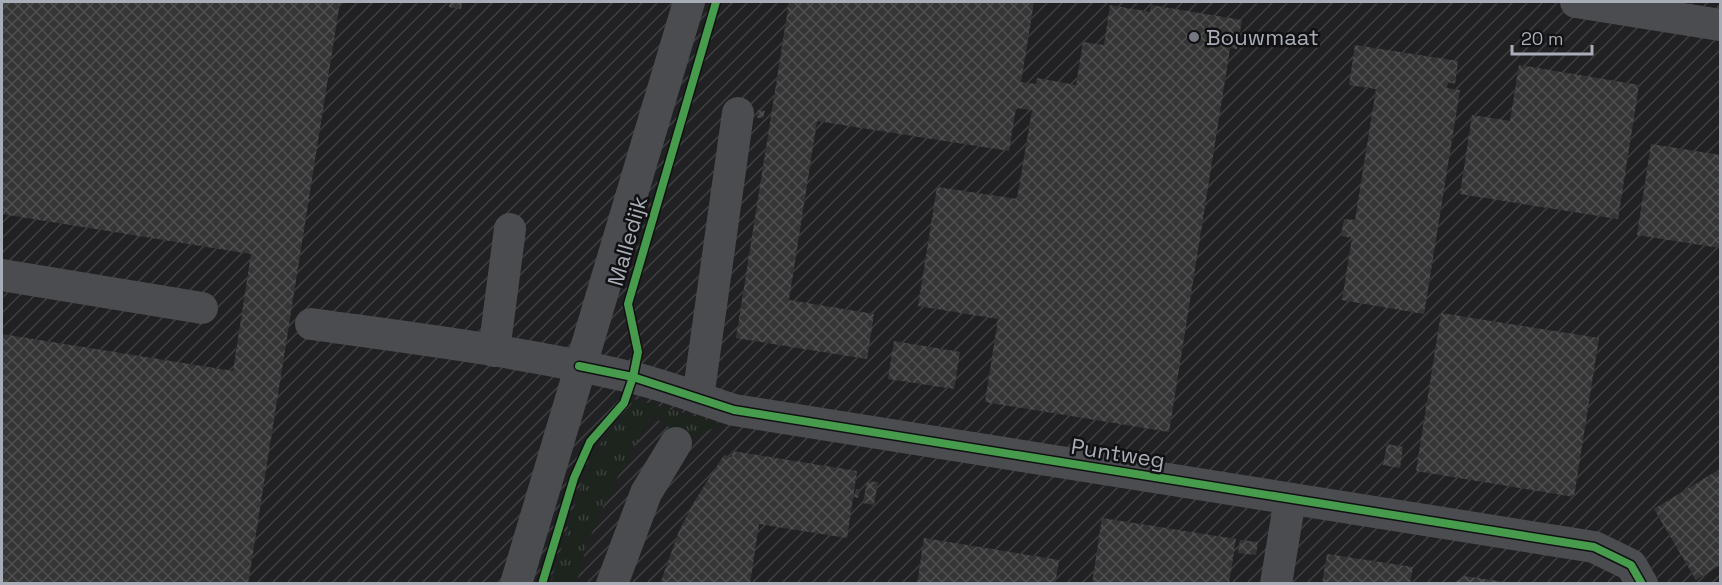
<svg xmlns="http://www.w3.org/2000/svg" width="1722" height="585" font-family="'Space Grotesk',sans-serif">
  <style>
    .industrial { fill: url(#industrial-furrows) }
    .grass { fill: url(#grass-tufts) }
    .building { fill: url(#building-cross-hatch) }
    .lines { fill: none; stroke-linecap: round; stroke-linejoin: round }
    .minor { stroke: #4b4c50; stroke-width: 32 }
    .cycleway-casing { stroke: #111113; stroke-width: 11 }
    .cycleway { stroke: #469c4c; stroke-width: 8 }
    .poi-dot { fill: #757880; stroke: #111113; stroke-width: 2 }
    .labels { text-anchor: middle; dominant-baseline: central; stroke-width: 5; stroke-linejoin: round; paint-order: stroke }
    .poi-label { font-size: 22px; fill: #a8adb8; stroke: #111113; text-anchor: start }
    .street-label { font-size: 22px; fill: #a8adb8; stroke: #111113 }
  </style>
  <defs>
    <pattern id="industrial-furrows" width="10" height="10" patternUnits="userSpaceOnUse" patternTransform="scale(1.5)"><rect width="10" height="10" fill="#212123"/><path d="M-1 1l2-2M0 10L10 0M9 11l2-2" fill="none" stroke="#3e3f41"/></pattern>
    <pattern id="grass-tufts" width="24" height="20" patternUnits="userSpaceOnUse" patternTransform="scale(1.5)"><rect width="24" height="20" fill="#1d241e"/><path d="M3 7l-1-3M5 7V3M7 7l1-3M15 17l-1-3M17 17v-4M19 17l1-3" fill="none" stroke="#3b413d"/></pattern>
    <pattern id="building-cross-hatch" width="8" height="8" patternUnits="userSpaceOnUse" patternTransform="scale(1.5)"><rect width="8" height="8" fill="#353536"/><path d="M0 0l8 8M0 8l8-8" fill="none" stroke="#4f5051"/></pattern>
  </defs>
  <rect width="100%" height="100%" fill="#171717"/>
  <rect class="industrial" x="2" y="2" width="1718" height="581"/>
  <path class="grass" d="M634,399l88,25 -33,16 -37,-24c-30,52 -63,108 -75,167l-27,1 40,-128 37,-45z"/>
  <g class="building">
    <polygon points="2,2 340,2 248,584 2,584 2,334 233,371 251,254 2,214"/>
    <polygon points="450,2 462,2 461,9 449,7"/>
    <polygon points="789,2 1034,2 1021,82 1036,84 1037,78 1076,85 1083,42 1104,45 1110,5 1150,12 1151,5 1242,20 1237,49 1230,48 1227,68 1169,432 985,402 998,319 918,306 937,187 1017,199 1032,110 1016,108 1009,151 817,121 789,300 874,314 867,359 736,338"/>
    <polygon points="1355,45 1458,61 1455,84 1448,82 1447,88 1460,90 1424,314 1342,300 1352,238 1341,236 1344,219 1355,220 1376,89 1349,85"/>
    <polygon points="1519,65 1639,85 1618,219 1460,194 1472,115 1510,121"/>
    <polygon points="758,110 765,111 763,118 757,118"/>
    <polygon points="1651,144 1720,155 1720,248 1637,235"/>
    <polygon points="1441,313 1599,338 1574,497 1416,471"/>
    <polygon points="894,341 960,352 954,389 888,379"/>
    <polygon points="1387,444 1403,447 1400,468 1383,465"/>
    <polygon points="732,451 857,471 847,538 759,524 750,584 660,584 679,531 694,502 724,455 732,457"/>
    <polygon points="1720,469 1720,565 1696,580 1654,509"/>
    <polygon points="867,481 878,482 874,505 863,503"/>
    <polygon points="856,489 860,489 858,498 854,497"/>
    <polygon points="1102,518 1236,539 1229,584 1092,584"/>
    <polygon points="924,538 1059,560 1055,584 917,584"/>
    <polygon points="1240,540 1258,542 1256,555 1238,553"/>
    <polygon points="1327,554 1413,567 1410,584 1322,584"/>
    <polygon points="1465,576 1504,582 1504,584 1452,584"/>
  </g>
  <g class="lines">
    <g class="minor">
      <polyline points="1576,2 1720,25"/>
      <polyline points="2,275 202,308"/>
      <path d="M311,324c107,15 214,28 319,53 35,8 70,22 104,33l860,137 37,18 11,19"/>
      <polyline points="494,351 510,229"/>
      <polyline points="698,398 738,113"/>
      <polyline points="516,584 689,2"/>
      <polyline points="612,584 646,493 676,443"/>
      <polyline points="1276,584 1290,499"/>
    </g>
    <g class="cycleway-casing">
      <g id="cycleway">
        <polyline points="579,366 633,377 734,410 1594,547 1631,565 1642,584"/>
        <polyline points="542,584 574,478 590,442 624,403 633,377 638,352 628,304 716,2"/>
      </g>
    </g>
    <use href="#cycleway" class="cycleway"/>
  </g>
  <circle class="poi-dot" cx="1194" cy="37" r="6"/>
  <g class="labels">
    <g class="poi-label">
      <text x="1206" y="37">Bouwmaat</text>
    </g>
    <g class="street-label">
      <text transform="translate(627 241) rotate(-74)">Malledijk</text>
      <text transform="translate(1118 453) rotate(9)">Puntweg</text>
    </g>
  </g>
  <rect width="1722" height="585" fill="none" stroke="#a8adb8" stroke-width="6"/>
  <path d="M1512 45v9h80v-9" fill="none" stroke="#a8adb8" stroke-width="3"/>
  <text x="1521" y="45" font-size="18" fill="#a8adb8" stroke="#111113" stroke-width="4.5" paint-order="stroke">20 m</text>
</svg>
